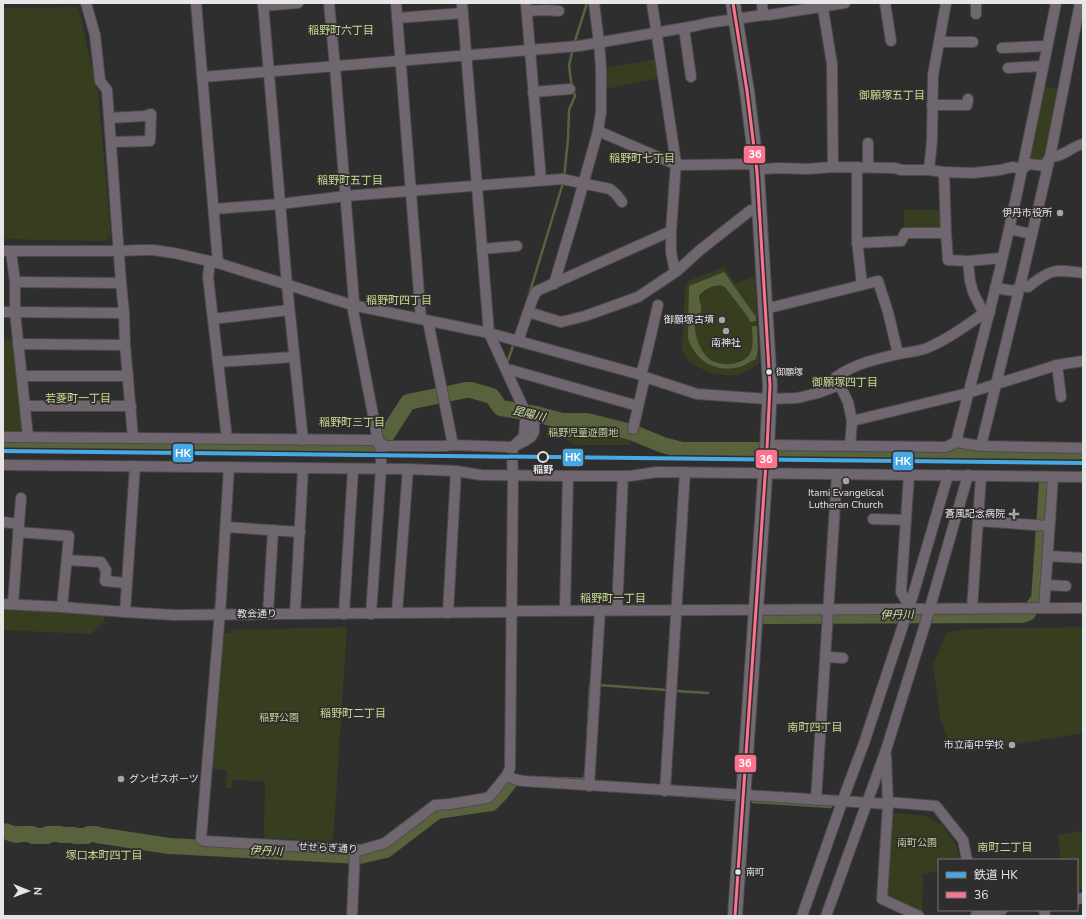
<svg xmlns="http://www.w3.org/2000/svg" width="1086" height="919" font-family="'Nunito Sans','Noto Sans JP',sans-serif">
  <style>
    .green { fill: #373e1f }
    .water { fill: #58623d }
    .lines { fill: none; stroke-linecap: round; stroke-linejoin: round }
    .stream { stroke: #58623d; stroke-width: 2.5 }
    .river { stroke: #58623d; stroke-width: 16 }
    .minor-casing { stroke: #4c4b4c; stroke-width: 12 }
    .secondary-casing { stroke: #4c4b4c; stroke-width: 16 }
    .minor { stroke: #70666f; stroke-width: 10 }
    .secondary { stroke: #726971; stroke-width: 14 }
    .bus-1-casing { stroke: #302d2f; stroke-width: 6 }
    .bus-1 { stroke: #fc738d; stroke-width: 3 }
    .rail-1-casing { stroke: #302d2f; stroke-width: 7 }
    .rail-1 { stroke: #46a9e4; stroke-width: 4 }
    .poi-dot { fill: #a7a6a7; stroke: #302d2f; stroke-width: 1.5 }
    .bus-dot { fill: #e7e6e7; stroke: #302d2f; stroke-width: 1.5 }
    .stop-dot { fill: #302d2f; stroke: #e7e6e7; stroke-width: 2 }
    .labels { text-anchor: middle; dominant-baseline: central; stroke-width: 3.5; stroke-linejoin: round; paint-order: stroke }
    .bus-label { font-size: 9px; fill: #e7e6e7; stroke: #302d2f; text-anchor: start }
    .poi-label { font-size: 10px; fill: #e7e6e7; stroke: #302d2f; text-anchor: end }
    .park-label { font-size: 10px; fill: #bfd28d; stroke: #302d2f }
    .stop-label { font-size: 10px; font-weight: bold; fill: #e7e6e7; stroke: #302d2f }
    .street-label { font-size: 10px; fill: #e7e6e7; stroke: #302d2f }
    .neighbourhood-label { font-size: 11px; fill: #c7db90; stroke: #302d2f }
    .water-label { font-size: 11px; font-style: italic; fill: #d1e49f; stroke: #302d2f }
    .line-badge { stroke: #302d2f; stroke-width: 1.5 }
    .badge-label { font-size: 11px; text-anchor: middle; font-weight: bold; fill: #fff }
  </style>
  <rect width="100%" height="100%" fill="#2f2e2f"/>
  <g class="green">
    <polygon points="78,7 98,93 111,236 105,241 3,239 3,8"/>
    <polygon points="657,59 660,78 604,89 604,68"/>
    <polygon points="1042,86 1062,90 1043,165 1026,162"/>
    <polygon points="904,210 943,210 944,230 904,231"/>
    <polygon points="724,267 735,283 755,277 759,362 759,364 748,370 737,375 724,375 708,372 689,362 682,350 685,289 688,281"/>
    <polygon points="16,339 23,433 3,433 3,340"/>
    <polygon points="568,423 585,423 595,425 594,430 630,438 630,445 576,445 563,438 545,437 546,434 567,435"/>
    <polygon points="3,610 104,614 104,622 91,634 3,630"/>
    <polygon points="347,627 333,841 264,838 265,781 232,780 232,788 226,788 227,770 212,769 224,633 230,633 232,630"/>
    <polygon points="1083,627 1083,733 967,752 948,739 941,721 933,666 946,633 965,629"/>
    <polygon points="895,813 927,816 943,826 956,845 960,860 939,860 939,871 923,874 922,914 886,896 892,815"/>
    <polygon points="1083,831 1083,889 1077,890 1077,860 1061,860 1058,835"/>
  </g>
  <path class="water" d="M724,272l32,45v4l-6,1 -2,-5 -23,-30c-9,-4 -20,1 -26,9 0,5 3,10 2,15 -2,8 -8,9 -6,20 2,10 6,20 13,27 11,10 38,8 43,-7 3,-8 1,-17 1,-25h5l1,22 -2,11c-6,2 -11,7 -17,8 -23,6 -44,-6 -51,-29l1,-52z"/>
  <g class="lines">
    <g class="stream">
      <polyline points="574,44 587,3"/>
      <polyline points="564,178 568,139 569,110 575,96 571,81 569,65 573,49"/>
      <polyline points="528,298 563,183"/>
      <polyline points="507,363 514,343"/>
      <polyline points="599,685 667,690"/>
      <polyline points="676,691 708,693"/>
      <polyline points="587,742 590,685 592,685"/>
      <polyline points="533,777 583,779 584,778 585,775"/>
      <polyline points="507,785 520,785"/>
      <polyline points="671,795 734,800"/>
      <polyline points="753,802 831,807"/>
    </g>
    <g class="river">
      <polyline points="3,442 379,447 408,402 466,390 471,390 492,396 499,406 501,408 536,414 562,421 587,421 631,432 663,445 682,450 755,450 1083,455"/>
      <polyline points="1035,604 1039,600 1047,482"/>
      <polyline points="766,616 1022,615 1028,613"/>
      <path d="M3,831c6,0 8,4 14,4l1,-1h14l1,2h14l1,-2h12l1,1h13l1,1h12l2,-2h7l1,1 72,11 190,10 27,-6 51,-39 54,-8 9,-9 8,-10"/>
    </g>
    <g class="minor-casing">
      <g id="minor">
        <polyline points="86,3 95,35 100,81 107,90 121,283 124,313 125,345 133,438"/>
        <polyline points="196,3 218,263"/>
        <polyline points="263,3 287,285 303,440"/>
        <polyline points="329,3 335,67 354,302 352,305 378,441 381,452 381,469 371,614"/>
        <polyline points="396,3 421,319"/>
        <polyline points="526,3 541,180"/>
        <polyline points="652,3 676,163 671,231 671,252 675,272"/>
        <polyline points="762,3 763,15"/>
        <polyline points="822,3 832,64 833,167"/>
        <polyline points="885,3 891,41"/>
        <polyline points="263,6 298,3"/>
        <polyline points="527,11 546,10 559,11"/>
        <polyline points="976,14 976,3"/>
        <polyline points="397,18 463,13"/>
        <polyline points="684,28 691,77"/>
        <polyline points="939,42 973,42"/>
        <polyline points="1002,48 1047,46"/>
        <polyline points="1008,68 1043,66"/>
        <polyline points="203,77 579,46 695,26 708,23 763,15 769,15 845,3"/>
        <polyline points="533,92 570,89"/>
        <polyline points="932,105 967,105 968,99"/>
        <polyline points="109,118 145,116 151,114 150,141 111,142"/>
        <polyline points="598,131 670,162 682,165 756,164"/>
        <polyline points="868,143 868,167"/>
        <polyline points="857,167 857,240 862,285"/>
        <polyline points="929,170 932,141 933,75 946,3"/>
        <path d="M757,172l8,-3 13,-1 29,1 26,-2 62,1 6,2h28l15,2 29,1 27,-3 12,-3 10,2 7,-5 15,2 6,-9c14,0 20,-10 33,-13"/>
        <polyline points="944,172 946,233 948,260 968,261 1002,258"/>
        <polyline points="214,209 280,204 346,196 562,179 610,189 616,194 622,202"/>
        <polyline points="1009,229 1032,234"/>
        <polyline points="857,243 901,241 905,233 946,233"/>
        <polyline points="482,249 517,246"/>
        <polyline points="3,251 119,251 141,250 153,250 174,253 218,263 352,305 489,333 638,374 645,377 697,394 769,399 797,398 818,393 839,385"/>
        <polyline points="11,251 15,282 15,312 28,437"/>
        <polyline points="968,261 970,281 973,292 982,310 990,312"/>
        <polyline points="210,262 208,277 227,439"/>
        <polyline points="15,282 121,283"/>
        <polyline points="554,284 574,217 598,131 601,112 601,68 599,42 594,3"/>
        <path d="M995,288l20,3 5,-5 8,1c23,-18 26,-18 55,-14"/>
        <polyline points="765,309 878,281 888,312 898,354"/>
        <polyline points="3,312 124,313"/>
        <polyline points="528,312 561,322 585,316 638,297 677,271 700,250 751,210 759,210"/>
        <polyline points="213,319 289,310"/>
        <polyline points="428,321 453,445"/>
        <polyline points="518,341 533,298 536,292 539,290 671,231"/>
        <polyline points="18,344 125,345"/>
        <polyline points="218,362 294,357"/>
        <polyline points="1057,365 1061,397"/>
        <polyline points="507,372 511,370 638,406"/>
        <polyline points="641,375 646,356 658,305"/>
        <polyline points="22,376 128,376"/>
        <polyline points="25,406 131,406"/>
        <polyline points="852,421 968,393 1057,365 1083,361"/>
        <polyline points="633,429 645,377"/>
        <polyline points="3,437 371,440 378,441 385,446 445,446 453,445 513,447 525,441 531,437 534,432 534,423 528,418 489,333 462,3"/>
        <path d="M956,442c15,-61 32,-121 46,-182 20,-85 37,-171 54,-257"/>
        <polyline points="767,445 946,447 956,442 981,446 1083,448"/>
        <path d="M850,446l2,-25 -4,-19 -12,-25c20,-14 44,-19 67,-24 8,-1 17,-2 24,-5 19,-8 36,-20 53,-32l8,2"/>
        <polyline points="981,446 1020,286 1050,157 1080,3"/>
        <polyline points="3,465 408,469 456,471 481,475 568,476 630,476 657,472 1083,477"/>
        <polyline points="229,467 221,600 201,839 205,841 361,850 385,843 435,805 450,804 487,798 490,796 507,775 510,768 513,475 512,457 513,447 524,436 525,422 528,418"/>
        <polyline points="909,475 901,592 909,606"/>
        <polyline points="873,519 906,520"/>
        <polyline points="978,521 1049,526"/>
        <polyline points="3,522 19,524"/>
        <polyline points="226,527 300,532"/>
        <polyline points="18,532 69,536 62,607"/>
        <polyline points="1048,556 1083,558"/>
        <polyline points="67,560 101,562 106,570 105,581 127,583"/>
        <polyline points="1046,585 1066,586"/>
        <polyline points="3,604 62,607 125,612 174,615 512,612 514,611 1083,608"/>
        <polyline points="13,604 21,498"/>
        <polyline points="1044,608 1053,477"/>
        <polyline points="972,609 981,476"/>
        <polyline points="565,610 568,476"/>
        <polyline points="617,610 623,476"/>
        <polyline points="125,612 135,466"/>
        <polyline points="397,613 408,469"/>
        <polyline points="448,613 456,471"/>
        <polyline points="268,614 273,530"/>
        <polyline points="295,614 303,469"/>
        <polyline points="344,614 353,470"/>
        <polyline points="826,657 843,658"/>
        <polyline points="886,756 888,804 882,899 919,916"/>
        <polyline points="507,775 514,779 523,781 888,804"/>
        <polyline points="589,786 600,610"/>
        <polyline points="665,791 685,472"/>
        <polyline points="816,800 837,474"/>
        <polyline points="888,802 936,806 963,840 967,860"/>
        <polyline points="1077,899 1083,898"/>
        <polyline points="1044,910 1045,916"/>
        <polyline points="976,915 1002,910"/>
        <polyline points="352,916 355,850"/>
        <polyline points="802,916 842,802 864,743 913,595 948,475"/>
        <polyline points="826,916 886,750 927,618 968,475"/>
      </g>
    </g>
    <g class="secondary-casing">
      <polyline id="secondary" points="733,3 747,91 757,172 770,386 767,448 735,916"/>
    </g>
    <use href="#minor" class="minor"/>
    <use href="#secondary" class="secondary"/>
    <g class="bus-1-casing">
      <polyline id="bus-1" points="733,3 747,91 757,172 770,386 767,448 735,916"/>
    </g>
    <use href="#bus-1" class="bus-1"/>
    <g class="rail-1-casing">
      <polyline id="rail-1" points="3,451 1083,463"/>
    </g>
    <use href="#rail-1" class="rail-1"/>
  </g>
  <g class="poi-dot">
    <circle cx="1060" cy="213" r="4"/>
    <circle cx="722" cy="320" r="4"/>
    <circle cx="726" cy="331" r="4"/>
    <circle cx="846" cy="481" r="4"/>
    <path d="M1012 508h4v4h4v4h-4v4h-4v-4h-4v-4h4z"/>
    <circle cx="1012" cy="745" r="4"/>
    <circle cx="121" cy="779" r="4"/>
  </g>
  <g class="bus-dot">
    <circle cx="769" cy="372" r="3.5"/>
    <circle cx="738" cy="872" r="3.5"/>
  </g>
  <circle class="stop-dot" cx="543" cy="457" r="5"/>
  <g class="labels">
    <g class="bus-label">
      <text x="776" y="372">御願塚</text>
      <text x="746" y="872">南町</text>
    </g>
    <g class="poi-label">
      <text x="1052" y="213">伊丹市役所</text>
      <text x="714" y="320">御願塚古墳</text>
      <text x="726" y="343" text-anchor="middle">南神社</text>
      <text x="846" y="493" text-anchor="middle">Itami Evangelical<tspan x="846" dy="12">Lutheran Church</tspan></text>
      <text x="1005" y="514">蒼風記念病院</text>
      <text x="1004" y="745">市立南中学校</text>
      <text x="129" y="779" text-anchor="start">グンゼスポーツ</text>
    </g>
    <g class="park-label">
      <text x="583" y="433">稲野児童遊園地</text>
      <text x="279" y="718">稲野公園</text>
      <text x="917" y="843">南町公園</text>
    </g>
    <g class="stop-label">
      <text x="543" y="470">稲野</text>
    </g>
    <g class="street-label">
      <text x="257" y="614">教会通り</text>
      <text transform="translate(328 848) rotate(3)">せせらぎ通り</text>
    </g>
    <g class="neighbourhood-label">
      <text x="341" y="30">稲野町六丁目</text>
      <text x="892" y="95">御願塚五丁目</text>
      <text x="642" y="158">稲野町七丁目</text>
      <text x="350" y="180">稲野町五丁目</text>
      <text x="399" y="300">稲野町四丁目</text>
      <text x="845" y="382">御願塚四丁目</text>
      <text x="78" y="398">若菱町一丁目</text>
      <text x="352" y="422">稲野町三丁目</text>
      <text x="613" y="598">稲野町一丁目</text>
      <text x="353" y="713">稲野町二丁目</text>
      <text x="815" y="727">南町四丁目</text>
      <text x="1005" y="847">南町二丁目</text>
      <text x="104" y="855">塚口本町四丁目</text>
    </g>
    <g class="water-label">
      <text transform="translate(529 414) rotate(13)">昆陽川</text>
      <text transform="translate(897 615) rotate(-1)">伊丹川</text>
      <text transform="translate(266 851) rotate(3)">伊丹川</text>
    </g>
  </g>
  <g class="line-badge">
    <rect x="743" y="145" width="23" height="19" rx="4" fill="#fc738d"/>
    <rect x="172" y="443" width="22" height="20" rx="4" fill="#46a9e4"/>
    <rect x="562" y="448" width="22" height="19" rx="4" fill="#46a9e4"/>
    <rect x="755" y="449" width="23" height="20" rx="4" fill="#fc738d"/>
    <rect x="892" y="451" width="22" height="20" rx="4" fill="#46a9e4"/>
    <rect x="734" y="754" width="23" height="19" rx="4" fill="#fc738d"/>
  </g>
  <g class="badge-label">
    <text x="755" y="158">36</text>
    <text x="183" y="457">HK</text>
    <text x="573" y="461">HK</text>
    <text x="766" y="463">36</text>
    <text x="903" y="465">HK</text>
    <text x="745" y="767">36</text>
  </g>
  <rect width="1086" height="919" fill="none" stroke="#e7e6e7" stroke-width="8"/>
  <rect x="938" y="859" width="140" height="52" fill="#302d2f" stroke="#797779"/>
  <rect x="946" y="872" width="20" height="6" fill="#46a9e4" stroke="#797779"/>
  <text x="974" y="879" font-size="12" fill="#e7e6e7">鉄道 HK</text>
  <rect x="946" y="892" width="20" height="6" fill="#fc738d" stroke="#797779"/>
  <text x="974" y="899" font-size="12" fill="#e7e6e7">36</text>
  <g transform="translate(28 891) rotate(91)" stroke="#302d2f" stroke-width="3" paint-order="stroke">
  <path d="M0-3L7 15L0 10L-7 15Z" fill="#e7e6e7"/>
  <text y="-6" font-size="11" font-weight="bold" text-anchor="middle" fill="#e7e6e7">N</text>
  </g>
</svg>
